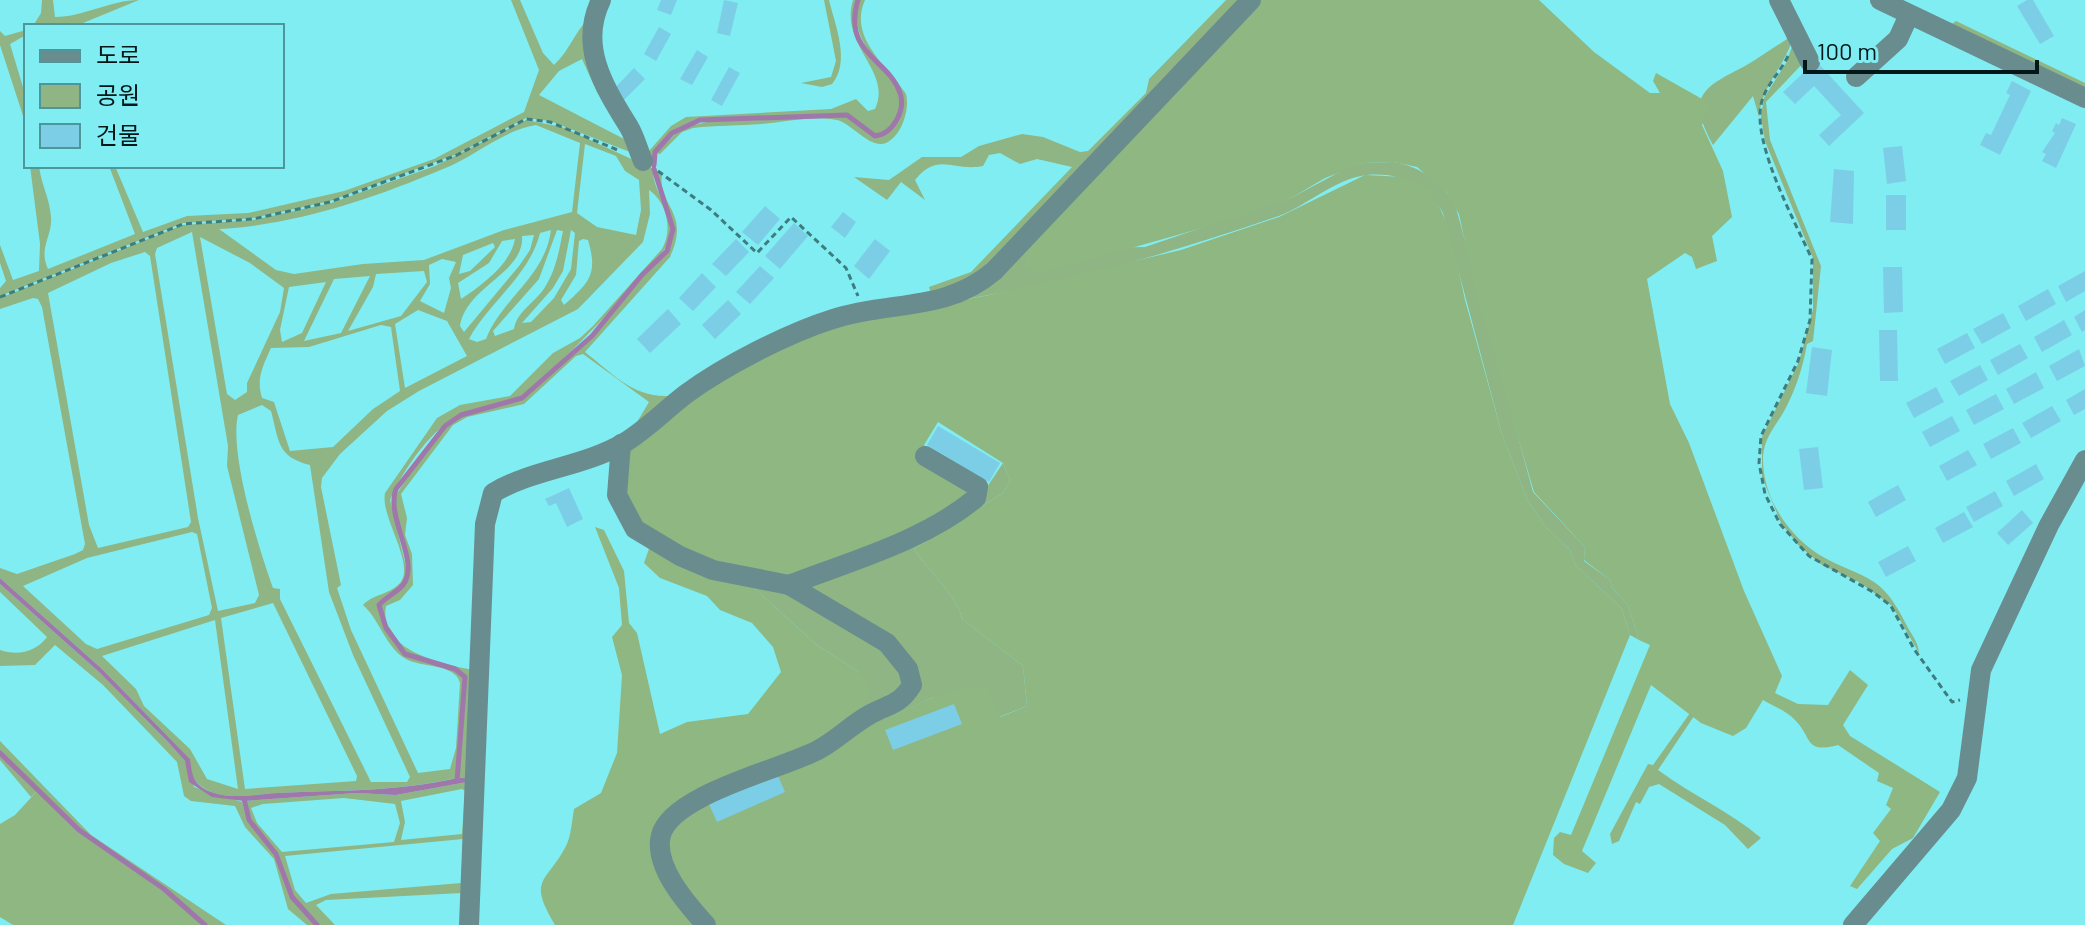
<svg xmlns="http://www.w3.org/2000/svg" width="2085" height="925" font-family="Barlow,'Noto Sans KR',sans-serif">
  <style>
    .green { fill: #8fb584; fill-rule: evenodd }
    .forest { fill: #8eb782 }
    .water { fill: #9f77aa }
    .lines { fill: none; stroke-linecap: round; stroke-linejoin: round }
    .stream { stroke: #9f77aa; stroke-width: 5 }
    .building { fill: #7ccee6 }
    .path { stroke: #3d7c7f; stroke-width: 3; stroke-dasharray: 6 4; stroke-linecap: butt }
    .minor { stroke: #698c8e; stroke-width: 20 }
  </style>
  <rect width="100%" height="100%" fill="#80edf2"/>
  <g class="green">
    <path d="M42,0h11l2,17c29,0 55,-17 84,-17l-56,23 -50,3 8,-13z"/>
    <path d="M511,0h9l23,53 11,12c16,-15 20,-32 35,-47l6,58 35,59v17l-80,-31 -24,-3 -69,36 -127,47 -77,17 -70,5 -183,73v-8l6,-7 -6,-18v-18l13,35 26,-9 1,-27 -10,-78h9c2,18 11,33 12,51 2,18 -13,31 -3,52l87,-35 -26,-68h6l28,66 44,-16 61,-3 96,-22 90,-32 90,-47 15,-42zM582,59l15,33 31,49 -89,-46 20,-24z"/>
    <path d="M824,0h5c6,25 22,62 3,84l-10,3 -21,-4 30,-6 5,-16z"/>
    <path d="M853,0h4c-12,44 24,60 43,94 2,17 -6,38 -25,41l-28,-22 -148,6 -28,13 -18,20v12l-3,-2 -1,-11 22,-25 15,-9 145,-8 25,-10 12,12 7,-2c18,-38 -36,-63 -22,-109z"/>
    <path d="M860,0h5c-17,38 22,65 41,94 4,15 -4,42 -20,49 -17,6 -33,-19 -49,-23 -24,-5 -51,2 -75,4 -23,2 -46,1 -69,4l-11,4 -22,22 -4,-1 25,-25 35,-8 131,-4 28,21c21,-2 29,-25 27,-44 -18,-32 -56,-50 -42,-93z"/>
    <path d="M1226,0h19l-263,274 -50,23 -3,-10 42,-15 101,-105 -35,-8 -17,5 -20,-11 -11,2 -6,11c-30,6 -45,-15 -68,14l10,20 -24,-18 -14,18 -33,-23 35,3 33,-23h39l18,-11 43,-12 21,3 37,15 8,-1 58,-58 3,-14z"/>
    <polygon points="1956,21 2085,83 2085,90 1952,24"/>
    <polygon points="26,30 26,35 10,44 26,97 26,125 0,45 0,31 5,36"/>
    <path d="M1786,34l6,7c-9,27 -31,46 -33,76l-6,-21 -40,49c-27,-49 -11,-57 32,-79 14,-8 28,-18 42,-27z"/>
    <path d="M1794,41l12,19 -40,42 4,38 51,126 -8,75 -6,3c-4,23 -12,48 -24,69 -9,15 -19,26 -20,44 -1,41 27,82 62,101 16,9 34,14 49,24 15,10 25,28 33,44 5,9 12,18 12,27l-27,-47 -33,-24 -37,-17 -23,-19 -18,-23 -19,-46v-40l37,-75 14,-53v-51l-48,-117 -4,-24 3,-19 22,-35z"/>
    <path d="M526,120l36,7 91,42c-1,24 24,45 18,69 -4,18 -128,145 -149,158 -17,11 -40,9 -58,17 -31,12 -62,58 -74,87l17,71 -4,12 -26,22 8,23 19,27 50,15 10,7 -8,101c-60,14 -118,12 -178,15 -22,1 -46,7 -67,-1 -16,-7 -22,-17 -21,-33l-88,-90 -102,-91v-10l17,6 58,-20 8,-4 2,-6 -43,-237 -4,-8 -5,-1 -33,11v-11l183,-73 70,-5 78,-17 104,-37zM536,125l44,18 -8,69 -68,18 -80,30 -61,4 -69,10 -18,-4 -57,-41c76,-4 153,-30 224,-60 31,-12 60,-39 93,-44zM585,144l31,12 9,15 14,9 2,30 -5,25 -39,-8 -20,-14zM649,190c18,12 24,40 13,59l-69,77 -13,12 -27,15 -43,43 -50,9 -23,13 -52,75c-5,24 31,71 15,90 -11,12 -27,11 -37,22 17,15 23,43 43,54 15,9 49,4 54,24l-4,65 -6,21 -32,4 -67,-143 -14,-42 4,-3 -20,-98 1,-9 18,-24 47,-43 32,-20 159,-82 65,-67 7,-28zM551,230c-6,47 -49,68 -65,109l-9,3 -8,-3c20,-37 61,-64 71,-106zM557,230l6,1c-4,20 -7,39 -18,56 -10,16 -28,24 -31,42l-19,7 -2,-5 46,-52zM571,230l4,3 -4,36 -17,29 -23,24 -9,1 31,-35 10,-17zM192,232l36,214 -1,20 32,129 -4,8 -37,8 -20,-93 -43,-264 2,-6zM534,235l-4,15 -11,16 -55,66 -4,-6c6,-40 65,-53 62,-90zM200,237l50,26 34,25 -4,24 -33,71v9l-12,8 -8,-6zM515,239c-5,26 -33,46 -54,60l-3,-16 31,-20 13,-22zM583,239l5,1c10,34 2,42 -24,65l-3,-5 15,-25 3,-34zM493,243l2,4 -25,24 -11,3 4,-19zM145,252l5,4 41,266 -3,5 -90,21 -9,-23 -41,-232 63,-30zM442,259l14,3 -7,16 2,10 -7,25 -24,-12 10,-17 -1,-19zM424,271l3,11 -26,34 -53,15 25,-44 3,-13zM370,276l-29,57 -37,8 30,-62zM326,282l-24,51 -20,9 -2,-12 9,-43zM418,310l29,11 20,35 -62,32 -10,-64zM381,325l10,2 9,64 -27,18 -40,38 -43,4 -16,-49 -12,-4c-6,-20 1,-32 9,-50l38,-1zM262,405l9,6c8,30 6,46 39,54l19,127 24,63 57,122 -3,5h-36l-91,-183v-10l-7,-1c-14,-39 -44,-134 -35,-173zM192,532l5,2 15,74 -3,7 -112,34 -11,-5 -63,-58 64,-28zM273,603l84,173 -1,5 -111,8 -24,-171zM215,620l23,169 -31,-10 -17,-30 -46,-43 -8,-17 -34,-33z"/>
    <path d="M1394,162c27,5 46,19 61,42l78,288 52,55 -1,14 26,19 2,8 16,17 11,35 -9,-5 -8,-26 -47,-45 -5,-14 -25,-24 -18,-27 -25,-65 -59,-221c-15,-28 -44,-41 -76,-38 -34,4 -62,33 -94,43 -102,35 -206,65 -313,82l63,-51 122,-2 148,-50 52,-28 19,-6z"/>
    <path d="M654,169l8,6c-5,31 29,36 8,82l-85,95c27,21 47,45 83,44l-31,35 -3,-4 15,-25 -66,-48 -7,2 -52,48 -57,13 -14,8 -52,69 6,24 -2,17 7,19 1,31 -13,15 -14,6c-8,45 55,57 86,64l-10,223 -136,7 -10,5 19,20h-16l-26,-29 -16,-43 -28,-33 -5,-19 112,-8 40,2 71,-13 -1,-4h-8l-1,-8 9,-93 -11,-9 -49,-15 -26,-40v-7l25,-22 4,-13 -16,-71 30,-47 23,-26 16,-11 61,-17 70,-62 50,-61 25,-25 6,-23zM462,789l3,2 -3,43 -61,6 4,-18 -4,-21zM344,798l51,6 5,19 -6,19 -112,10 -25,-29 -6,-15 12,-4zM463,839l-2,44 -130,11 -25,9 -11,-13 -10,-34z"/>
    <path d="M1003,463l7,17 -7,13 -89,56c14,22 44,47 48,70l61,47 4,40 -28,11 -66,-20 -113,55 84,-50 6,-34 -117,-83 186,-86z"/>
    <polygon points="744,579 767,582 886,644 909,685 839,734 859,672 817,645"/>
    <path d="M0,584l99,88 69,70 17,19 9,26 48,15 5,19 28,33 16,43 25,28h-9l-19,-16 -14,-50 -29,-32 -10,-21 -44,-5 -7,-5 -7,-34 -74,-77 -48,-40 -20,20 -35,1v-16c18,6 36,2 47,-13l-47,-45z"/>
    <path d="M1690,713l4,3 -36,54c34,25 71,41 103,68l-13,11 -23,-24 -66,-41 -10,3 -9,17 -4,-2 -17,39 -7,3 -2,-10 38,-70 5,1z"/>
    <polygon points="0,741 91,835 226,925 206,925 165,888 80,829 0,751"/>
    <polygon points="0,754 38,790 31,797 0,760"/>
  </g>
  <g class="forest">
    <path d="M1259,0h280l55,52 56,41h10l-7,-12 3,-8 55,31 -9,21 21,46 9,46 -20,19 5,25 -21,8 -4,-12 -7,-4 -38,26 23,125 19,39 55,148 38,85 -7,17 23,11 30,1 22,-35 18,15 -25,40 7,11 90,56 -27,46 -21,11 -35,40 -7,-3 30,-45 -7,-8 18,-24 -5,-4 7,-17 -16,-7 2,-8 -41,-28c-34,9 -25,-7 -43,-25 -8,-9 -22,-14 -32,-20l-17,28 -13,8 -32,-13 -50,-38 -69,166 14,12 -8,10 -24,-9 -11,-9 1,-17 6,-6 11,3 79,-190 -11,-5 -11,-35 -16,-17 -2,-8 -26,-20 1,-13 -51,-55 -57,-194 -18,-84 -12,-21 -30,-26 -23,-5 -30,1 -39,15 -32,19 -59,22 -184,52h-17l-6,-5 -4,-17z"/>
    <path d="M1365,175l39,2 24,12 8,10 14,32 15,69 37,134 25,65 18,27 25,24 5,14 47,45 8,26 -117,290h-804l-43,-67 5,-36 262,-125 39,-11 17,2 11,29 27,-11 -4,-40 -61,-47c-4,-23 -34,-48 -48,-70l89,-56 7,-13 -7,-17 -65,-41 -14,23 52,43 -17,22 -169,73 -46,-9 -107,-47 -18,-52 4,-28 65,-48 141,-76 161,-28 191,-45 98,-33z"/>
    <path d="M595,527l9,3 20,41 5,52 8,10 23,101 27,-12 61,-8 33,-42 -8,-25 -21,-24 -32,-13 -13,-14 -47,-18 -16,-15 7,-20 93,36 73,66 42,27 12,14c-11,61 -130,86 -179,113 -13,7 -24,25 -34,36l45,90h-148c-28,-47 -9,-41 11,-79 5,-9 6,-26 8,-37l27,-16 16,-40 5,-78 -10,-38 10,-12 -3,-37z"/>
    <path d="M38,790c47,55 114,85 165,135h-190l-13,-8v-93l15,-9z"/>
  </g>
  <path class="water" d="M0,578l102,91 88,90c2,16 3,26 21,33 22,8 45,2 67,1 61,-3 119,-1 179,-15h10v4l-71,13 -40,-2 -112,8 -32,-4 -23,-15 -4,-21 -17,-19 -69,-70 -99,-88z"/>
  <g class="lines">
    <g class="stream">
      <path d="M654,165l1,-13 17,-19 28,-13 147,-5 28,21c18,-2 31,-26 25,-43 -11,-34 -58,-39 -42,-93"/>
      <polyline points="0,753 79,830 164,889 205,925"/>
      <path d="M457,781l8,-104 -10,-8 -50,-15 -19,-26 -7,-23c7,-8 17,-12 24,-20 18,-23 -18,-68 -7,-96l49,-63 16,-11 61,-17 70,-62 50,-61 25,-24 6,-22 -19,-60"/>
      <polyline points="244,799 249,820 276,854 292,897 317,925"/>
    </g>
  </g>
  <g class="building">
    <polygon points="661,0 677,0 671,15 657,10"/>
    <polygon points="724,0 738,3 730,36 717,33"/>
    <polygon points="2027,0 2033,0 2054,36 2040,44 2017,6"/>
    <polygon points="659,27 671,34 656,61 644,54"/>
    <polygon points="697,50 708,57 692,85 680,79"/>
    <polygon points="1816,61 1864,113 1829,146 1819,135 1841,115 1814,86 1795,104 1783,92"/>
    <polygon points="729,67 740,73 722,106 711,100"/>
    <polygon points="634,68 645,79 623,101 612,91"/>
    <polygon points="2012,81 2031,91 2000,155 1980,145 1986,133 1991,135 2010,95 2006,93"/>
    <polygon points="2062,118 2076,124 2056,168 2042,161 2046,154 2042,152 2055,133 2052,131 2056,123 2059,125"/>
    <polygon points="1902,146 1906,181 1887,184 1883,148"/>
    <polygon points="1834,169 1854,171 1853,224 1830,222"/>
    <rect x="1886" y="195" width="20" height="35"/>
    <polygon points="765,206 780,219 758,245 742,232"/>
    <polygon points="843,212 856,222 845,238 831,227"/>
    <polygon points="794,223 808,236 780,269 765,256"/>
    <polygon points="736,239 749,252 726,276 712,264"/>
    <polygon points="875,239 890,251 869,279 854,266"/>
    <polygon points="760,266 774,278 750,304 736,292"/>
    <polygon points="1883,267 1902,267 1903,312 1884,313"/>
    <polygon points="2085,271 2085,291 2066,302 2058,286"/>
    <polygon points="702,273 716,287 693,311 679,298"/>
    <polygon points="2048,289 2056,304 2026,321 2018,306"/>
    <polygon points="728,300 741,314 715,339 702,325"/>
    <polygon points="668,309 681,324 650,353 637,339"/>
    <polygon points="2085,310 2085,330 2082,332 2074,317"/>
    <polygon points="2003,313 2011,328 1982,344 1973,329"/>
    <polygon points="2064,320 2072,335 2042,352 2034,337"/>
    <polygon points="1879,330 1897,330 1898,381 1880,381"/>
    <polygon points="1967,333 1975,348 1945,364 1937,349"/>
    <polygon points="2020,344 2028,358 1998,375 1990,360"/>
    <polygon points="1812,347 1832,350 1827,396 1806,393"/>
    <polygon points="2079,349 2085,366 2057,381 2049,366"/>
    <polygon points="1980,365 1988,380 1959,396 1950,381"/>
    <polygon points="2036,372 2044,388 2014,404 2006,389"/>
    <polygon points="1936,387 1944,402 1914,418 1906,403"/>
    <polygon points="2085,389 2085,409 2074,415 2066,400"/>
    <polygon points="1996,394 2004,409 1974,425 1966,410"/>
    <polygon points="2052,406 2061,421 2031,438 2022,423"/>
    <polygon points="1952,416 1960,431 1930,447 1922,432"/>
    <polygon points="938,426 1000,463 989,482 927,445"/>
    <polygon points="2013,428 2021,443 1991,459 1983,444"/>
    <polygon points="1818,447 1823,488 1804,490 1799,449"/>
    <polygon points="1968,450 1977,465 1947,481 1939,466"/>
    <polygon points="2036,464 2044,479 2014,496 2006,481"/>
    <polygon points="1898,485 1906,500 1876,517 1868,502"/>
    <polygon points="569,488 583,519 567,527 556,503 549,506 545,499"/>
    <polygon points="1995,491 2003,506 1974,522 1966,507"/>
    <polygon points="2022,510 2033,523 2008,545 1997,533"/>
    <polygon points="1964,512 1973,527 1943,543 1935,528"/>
    <polygon points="1908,546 1916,561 1886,577 1878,562"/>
    <polygon points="954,704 962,724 893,750 885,730"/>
    <polygon points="776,771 785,792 717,822 707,800"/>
  </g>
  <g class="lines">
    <g class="path">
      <path d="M1788,56c-8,17 -24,31 -27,49 -8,40 34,117 51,154l-2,61 -12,41 -37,75 -2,27 6,31 15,30 29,32 64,36 18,14 23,43 38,53 8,-2"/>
      <polyline points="658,171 711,210 757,253 791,217 846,268 858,296"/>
      <polyline points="0,297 183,224 253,219 330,202 457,155 526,119 550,122 620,151"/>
    </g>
    <g class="minor">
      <path d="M601,0c-23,47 4,88 28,127 6,10 9,23 14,34"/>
      <polyline points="1779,0 1810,62"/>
      <polyline points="1880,0 2085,98"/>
      <polyline points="1856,77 1898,39 1909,15"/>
      <path d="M621,444l-4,51 18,34 45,27 33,14 76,15 98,58 21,26 4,16c-13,21 -24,19 -43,30 -18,10 -32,25 -51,35 -36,19 -146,44 -157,85 -8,31 26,69 45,90"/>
      <path d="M789,585c62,-24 135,-44 187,-87l2,-11 -53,-31"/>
      <path d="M469,925l16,-401 8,-31c40,-24 90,-26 131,-50 23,-14 41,-33 62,-49 38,-28 102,-61 147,-75 58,-19 111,-6 161,-48l257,-271"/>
      <polyline points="1853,925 1951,810 1967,778 1981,670 2049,525 2085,460"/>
    </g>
  </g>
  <rect x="24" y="24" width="260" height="144" fill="#80edf2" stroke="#4d979b" stroke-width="2"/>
  <rect x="40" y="50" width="40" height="12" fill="#698c8e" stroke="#4d979b" stroke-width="2"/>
  <text x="96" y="64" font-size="24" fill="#011718">도로</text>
  <rect x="40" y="84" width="40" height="24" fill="#8fb584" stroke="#4d979b" stroke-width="2"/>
  <text x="96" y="104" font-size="24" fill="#011718">공원</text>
  <rect x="40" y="124" width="40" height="24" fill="#7ccee6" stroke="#4d979b" stroke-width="2"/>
  <text x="96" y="144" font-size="24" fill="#011718">건물</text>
  <path d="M1805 60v12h232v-12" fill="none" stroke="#011718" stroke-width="4"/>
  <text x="1817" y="60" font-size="24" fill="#011718" stroke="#80edf2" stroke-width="6" paint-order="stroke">100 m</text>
</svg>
